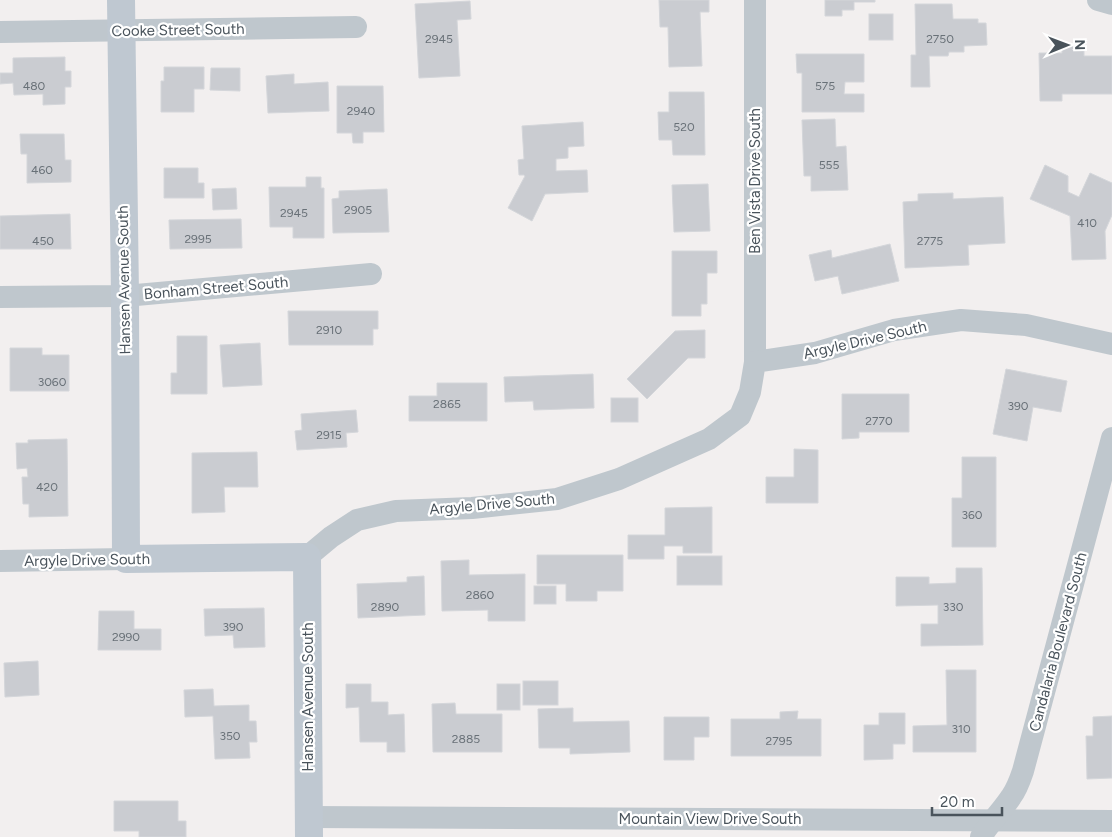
<svg xmlns="http://www.w3.org/2000/svg" width="1112" height="837" font-family="Figtree,sans-serif">
  <style>
    .building { fill: #caccd1; stroke: #d4d6da }
    .lines { fill: none; stroke-linecap: round; stroke-linejoin: round }
    .street { stroke: #bfc7cd; stroke-width: 22 }
    .secondary { stroke: #bfc8d1; stroke-width: 28 }
    .labels { text-anchor: middle; dominant-baseline: central; stroke-width: 4.5; stroke-linejoin: round; paint-order: stroke }
    .number-label { font-size: 12px; fill: #697178 }
    .street-label { font-size: 15px; fill: #49535b; stroke: #fff }
  </style>
  <rect width="100%" height="100%" fill="#f2efef"/>
  <g class="building">
    <polygon points="659,0 709,0 709,12 700,12 702,66 669,67 668,27 660,27"/>
    <polygon points="825,0 875,0 875,2 854,2 854,10 842,10 842,16 825,16"/>
    <polygon points="470,1 471,19 457,20 460,76 419,78 415,4"/>
    <polygon points="915,4 952,4 953,19 978,19 978,23 986,23 987,45 964,46 964,52 949,52 948,56 929,56 930,87 911,87 911,55 916,55"/>
    <rect x="869" y="14" width="24" height="26"/>
    <polygon points="1062,45 1084,45 1084,56 1112,56 1112,94 1062,94 1062,101 1040,101 1039,53 1062,53"/>
    <polygon points="796,54 864,54 864,82 845,82 844,94 864,94 864,112 802,112 802,73 797,73"/>
    <polygon points="65,57 65,71 71,71 71,87 65,87 65,104 43,105 43,94 14,95 13,83 0,84 0,73 13,73 13,58"/>
    <polygon points="164,67 204,67 204,89 194,89 194,112 161,112 161,81 164,81"/>
    <polygon points="211,68 240,68 240,91 210,90"/>
    <polygon points="294,74 294,84 328,82 329,111 268,113 266,76"/>
    <polygon points="337,86 383,86 384,132 363,132 363,143 353,143 352,133 337,133"/>
    <polygon points="669,92 704,92 705,155 673,155 672,140 659,140 658,112 669,112"/>
    <polygon points="835,119 836,147 846,146 848,190 811,191 811,176 804,176 802,120"/>
    <polygon points="583,122 584,146 568,147 568,158 556,159 556,171 587,170 588,192 545,194 532,221 508,208 525,176 524,175 519,175 518,160 524,159 522,126"/>
    <polygon points="20,134 64,134 65,160 71,160 71,182 27,183 27,154 21,154"/>
    <polygon points="1045,165 1068,176 1068,192 1079,197 1090,173 1112,183 1112,215 1105,231 1106,259 1072,260 1070,216 1030,199"/>
    <polygon points="164,168 198,168 198,183 204,183 204,198 164,198"/>
    <polygon points="306,177 321,177 321,188 324,188 324,238 293,238 293,227 270,227 269,187 306,187"/>
    <polygon points="708,184 710,231 674,232 672,185"/>
    <polygon points="236,188 237,209 213,210 212,189"/>
    <polygon points="387,189 389,232 333,233 332,199 339,198 339,191"/>
    <polygon points="953,193 953,199 1003,197 1005,243 968,245 969,265 905,268 903,202 918,201 918,194"/>
    <polygon points="70,214 71,249 0,249 0,216"/>
    <polygon points="241,219 242,248 170,249 169,220"/>
    <polygon points="890,244 899,281 842,294 838,276 815,281 809,255 831,250 832,258"/>
    <polygon points="672,251 717,251 717,273 707,273 707,304 701,304 701,316 672,316"/>
    <polygon points="288,311 378,311 378,329 373,329 373,345 289,345"/>
    <polygon points="705,330 705,358 688,358 647,399 627,379 675,331"/>
    <polygon points="177,336 207,336 207,394 171,394 171,373 177,373"/>
    <polygon points="260,343 262,385 223,387 220,345"/>
    <polygon points="10,348 42,348 42,355 69,355 69,391 10,391"/>
    <polygon points="1006,369 1067,381 1061,412 1033,407 1027,441 993,434"/>
    <polygon points="593,374 594,408 534,410 533,401 505,402 504,377"/>
    <polygon points="437,383 487,383 487,421 409,421 409,396 437,396"/>
    <polygon points="842,394 909,394 909,432 859,432 859,438 842,439"/>
    <rect x="611" y="398" width="27" height="24"/>
    <polygon points="356,410 358,432 346,433 347,447 297,450 295,431 302,430 301,414"/>
    <polygon points="67,439 68,516 29,517 29,504 23,504 22,477 28,477 27,468 17,469 16,443 28,443 28,440"/>
    <polygon points="794,449 818,450 818,503 766,503 766,477 794,477"/>
    <polygon points="257,452 258,487 224,487 225,512 192,513 192,453"/>
    <polygon points="962,457 996,457 996,547 952,547 952,498 962,498"/>
    <polygon points="712,507 712,553 683,553 683,546 664,546 664,559 628,559 628,535 665,535 665,508"/>
    <polygon points="537,555 623,555 623,591 597,591 597,601 566,601 566,584 537,584"/>
    <rect x="677" y="556" width="45" height="29"/>
    <polygon points="469,560 469,575 525,574 525,621 488,621 488,610 442,611 441,561"/>
    <polygon points="956,568 982,568 983,645 921,646 921,624 938,624 938,605 896,606 896,577 929,577 929,584 956,583"/>
    <polygon points="424,576 425,615 358,618 357,584 407,582 407,577"/>
    <rect x="534" y="586" width="22" height="18"/>
    <polygon points="264,608 265,647 234,648 233,635 205,636 204,609"/>
    <polygon points="99,611 134,611 134,629 161,629 161,650 98,650"/>
    <polygon points="38,661 39,695 5,697 4,663"/>
    <polygon points="946,670 976,670 976,752 913,752 913,726 947,725"/>
    <rect x="523" y="681" width="35" height="24"/>
    <polygon points="346,684 371,684 371,702 388,702 388,715 404,714 405,752 387,752 387,742 360,742 359,707 346,708"/>
    <rect x="497" y="684" width="23" height="26"/>
    <polygon points="213,689 214,706 249,705 249,721 256,721 257,742 249,742 250,758 215,759 213,716 185,717 184,690"/>
    <polygon points="455,703 456,714 502,714 502,752 433,752 432,704"/>
    <polygon points="573,708 573,722 629,721 630,752 570,754 570,748 539,748 538,709"/>
    <polygon points="798,711 797,719 821,719 821,756 731,756 731,719 780,719 780,712"/>
    <polygon points="879,713 905,713 905,744 893,744 893,759 864,760 864,725 879,725"/>
    <polygon points="1112,716 1112,778 1087,779 1086,736 1093,736 1093,717"/>
    <polygon points="664,717 709,717 709,737 694,737 694,760 664,760"/>
    <polygon points="114,801 178,801 178,821 186,821 186,837 139,837 139,831 114,831"/>
  </g>
  <g class="lines">
    <g class="street">
      <polyline points="755,0 755,362"/>
      <polyline points="1098,0 1112,4"/>
      <polyline points="0,32 356,27"/>
      <polyline points="0,297 125,296 371,274"/>
      <polyline points="307,557 331,537 357,520 396,511 472,508 557,499 619,479 709,439 740,416 750,392 755,362 815,353 894,330 961,320 1026,325 1112,344"/>
      <polyline points="0,561 126,559"/>
      <polyline points="308,817 1112,821"/>
      <path d="M981,837c9,-15 21,-26 30,-40 6,-8 9,-17 12,-26l89,-333"/>
    </g>
    <polyline class="secondary" points="121,0 125,296 126,559 307,557 309,837"/>
  </g>
  <g class="labels">
    <g class="number-label">
      <text x="439" y="39">2945</text>
      <text x="940" y="39">2750</text>
      <text x="34" y="86">480</text>
      <text x="825" y="86">575</text>
      <text x="361" y="111">2940</text>
      <text x="684" y="127">520</text>
      <text x="829" y="165">555</text>
      <text x="42" y="170">460</text>
      <text x="358" y="210">2905</text>
      <text x="294" y="213">2945</text>
      <text x="1087" y="223">410</text>
      <text x="198" y="239">2995</text>
      <text x="43" y="241">450</text>
      <text x="930" y="241">2775</text>
      <text x="329" y="330">2910</text>
      <text x="52" y="382">3060</text>
      <text x="447" y="404">2865</text>
      <text x="1018" y="406">390</text>
      <text x="879" y="421">2770</text>
      <text x="329" y="435">2915</text>
      <text x="47" y="487">420</text>
      <text x="972" y="515">360</text>
      <text x="480" y="595">2860</text>
      <text x="385" y="607">2890</text>
      <text x="953" y="607">330</text>
      <text x="233" y="627">390</text>
      <text x="126" y="637">2990</text>
      <text x="961" y="729">310</text>
      <text x="230" y="736">350</text>
      <text x="466" y="739">2885</text>
      <text x="779" y="741">2795</text>
    </g>
    <g class="street-label">
      <text transform="translate(178 30) rotate(-1)">Cooke Street South</text>
      <text transform="translate(755 181) rotate(-90)">Ben Vista Drive South</text>
      <text transform="translate(124 280) rotate(-91)">Hansen Avenue South</text>
      <text transform="translate(216 288) rotate(-5)">Bonham Street South</text>
      <text transform="translate(865 340) rotate(-13)">Argyle Drive South</text>
      <text transform="translate(492 504) rotate(-5)">Argyle Drive South</text>
      <text transform="translate(87 560) rotate(-1)">Argyle Drive South</text>
      <text transform="translate(1058 642) rotate(-75)">Candalaria Boulevard South</text>
      <text transform="translate(308 697) rotate(-90)">Hansen Avenue South</text>
      <text x="710" y="819">Mountain View Drive South</text>
    </g>
  </g>
  <g transform="translate(1067 45) rotate(89)" stroke="#ffffff" stroke-width="4" paint-order="stroke">
  <path d="M0-4L9 19L0 12L-9 19Z" fill="#49535b"/>
  <text y="-8" font-size="14" font-weight="bold" text-anchor="middle" fill="#49535b">N</text>
  </g>
  <path d="M932 807v8h70v-8" fill="none" stroke="#49535b" stroke-width="2.5"/>
  <text x="940" y="807" font-size="15" fill="#49535b" stroke="#ffffff" stroke-width="4" paint-order="stroke">20 m</text>
</svg>
